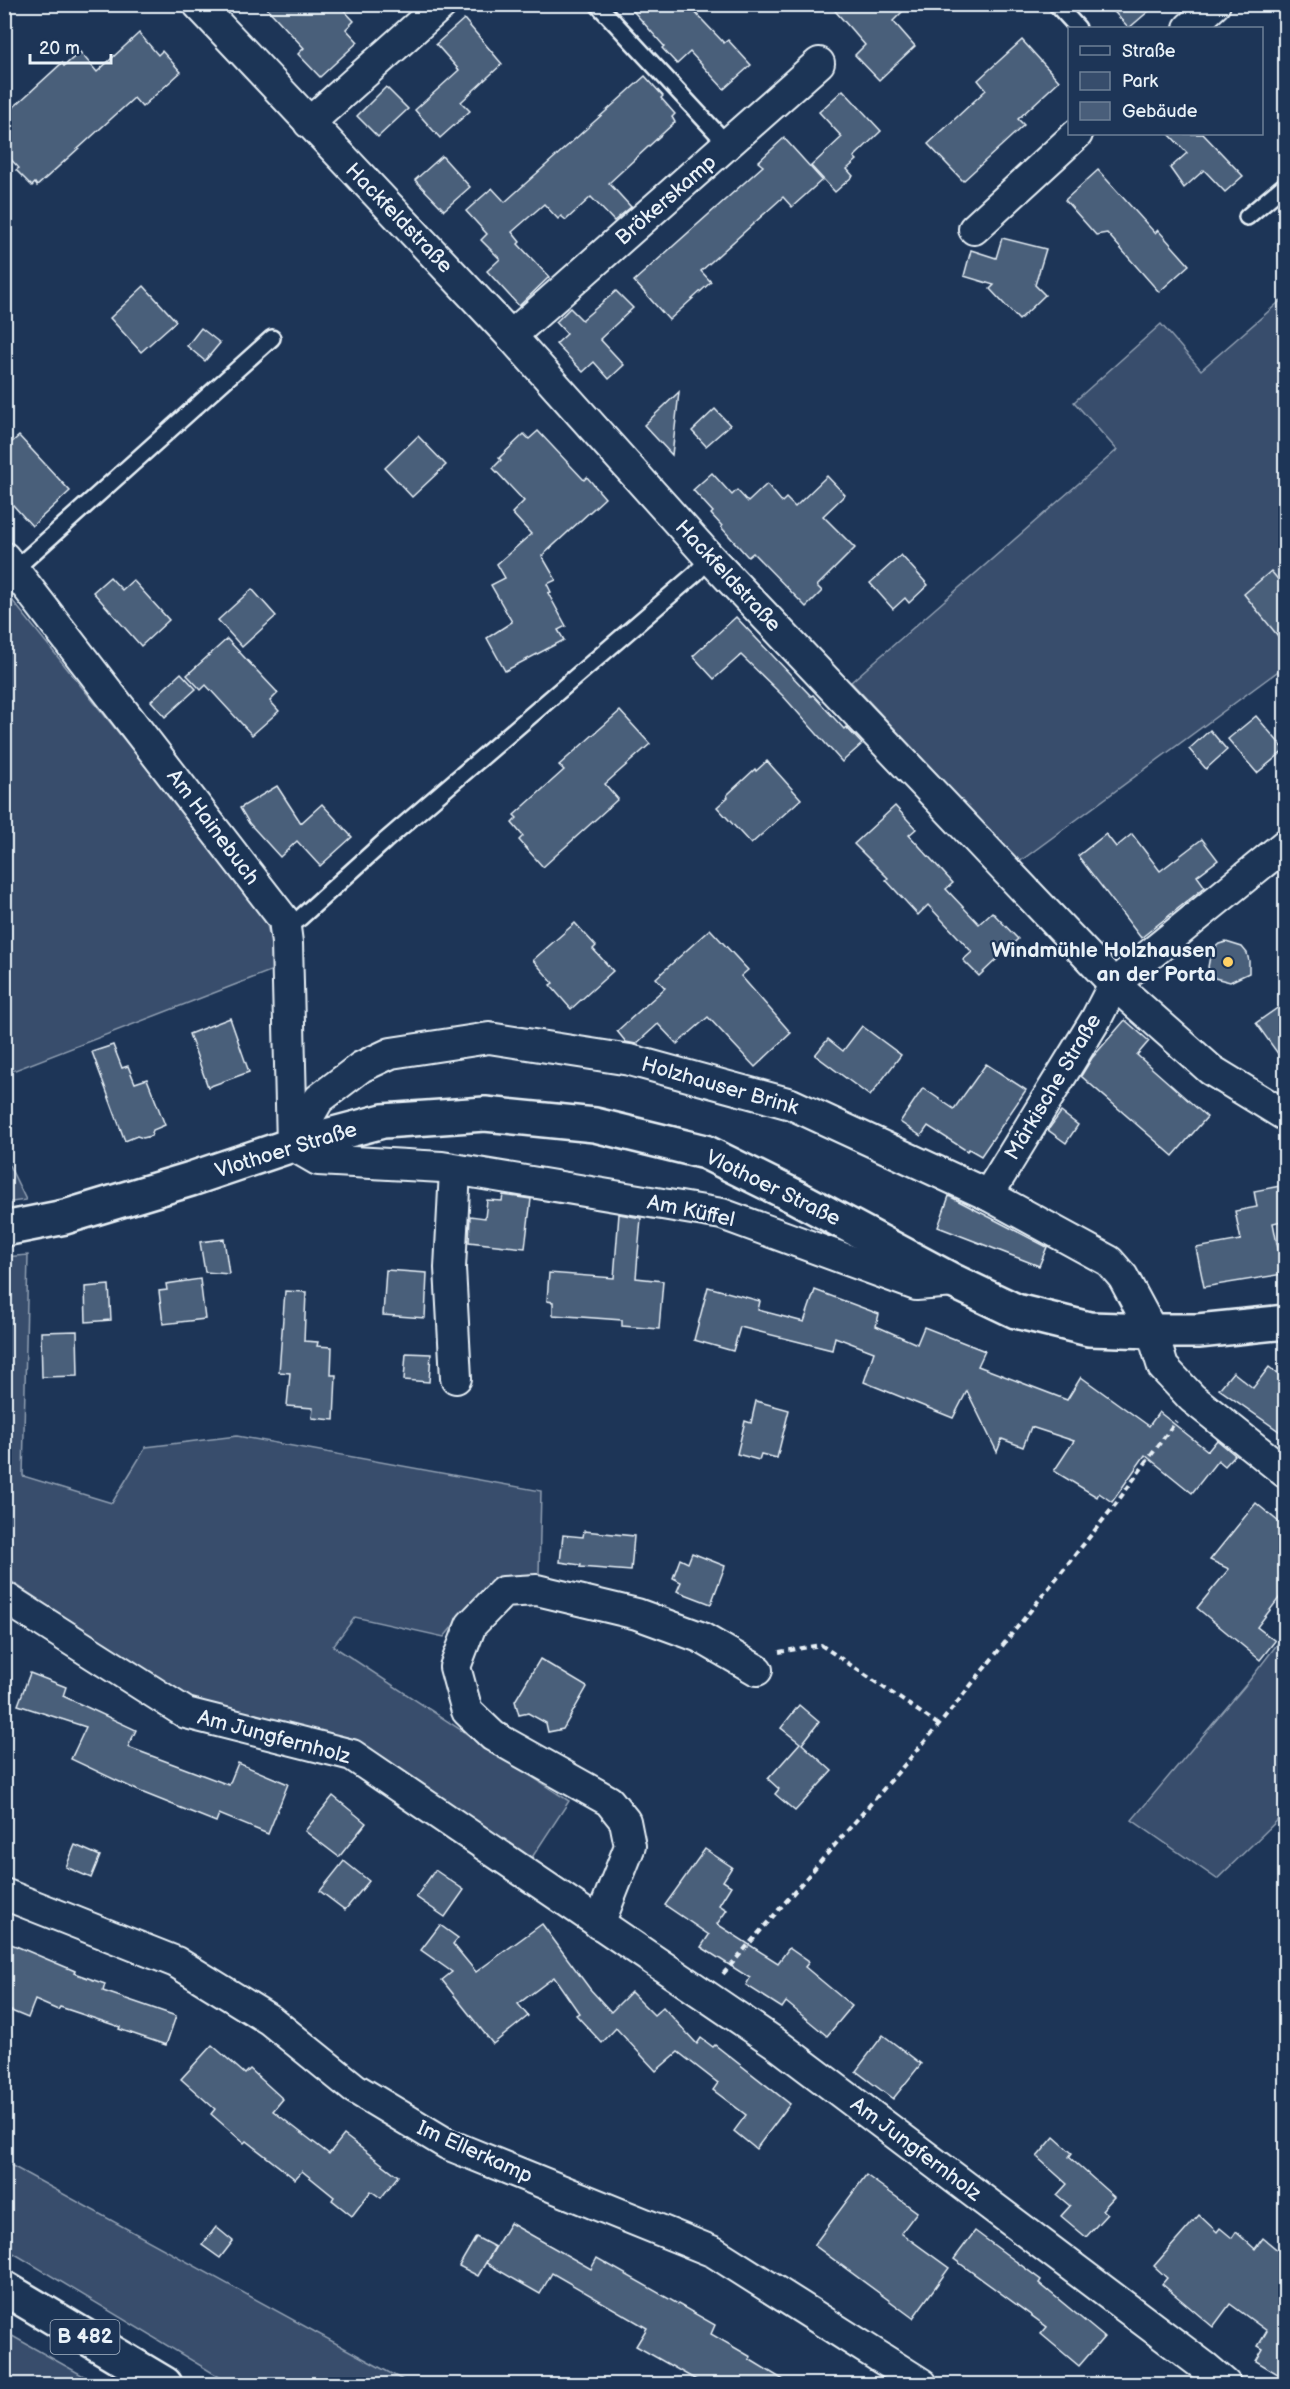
<svg xmlns="http://www.w3.org/2000/svg" width="1290" height="2389" font-family="'Balsamiq Sans',sans-serif">
  <style>
    .green { fill: #374d6c; stroke: #909fb2; stroke-width: 1.5 }
    .building { fill: #495e7a; stroke: #e8f1f8; stroke-width: 1.5 }
    .lines { fill: none; stroke-linecap: round; stroke-linejoin: round }
    .lane-casing { stroke: #e8f1f8; stroke-width: 20 }
    .street-casing { stroke: #e8f1f8; stroke-width: 34 }
    .secondary-casing { stroke: #e8f1f8; stroke-width: 38 }
    .primary-casing { stroke: #e8f1f8; stroke-width: 38 }
    .path { stroke: #e8f1f8; stroke-width: 4; stroke-dasharray: 6 4.5; stroke-linecap: butt }
    .lane { stroke: #1d3557; stroke-width: 15 }
    .street { stroke: #1d3557; stroke-width: 30 }
    .secondary { stroke: #1d3557; stroke-width: 33 }
    .primary { stroke: #1d3557; stroke-width: 33 }
    .poi-dot { fill: #ffd166; stroke: #1d3557; stroke-width: 2 }
    .labels { text-anchor: middle; dominant-baseline: central; stroke-width: 4.5; stroke-linejoin: round; paint-order: stroke }
    .shield { fill: #1d3557; stroke: #abb9c8; stroke-width: 1.5 }
    .shield-label { font-size: 20px; font-weight: bold; fill: #e8f1f8 }
    .street-label { font-size: 21px; fill: #e8f1f8; stroke: #1d3557 }
    .poi-label { font-size: 21px; font-weight: bold; fill: #e8f1f8; stroke: #1d3557; text-anchor: end }
  </style>
  <rect width="100%" height="100%" fill="#1d3557"/>
  <filter id="ink" filterUnits="userSpaceOnUse"><feTurbulence type="fractalNoise" baseFrequency=".0167" numOctaves="2"/><feDisplacementMap in="SourceGraphic" scale="12" xChannelSelector="R" yChannelSelector="G"/><feConvolveMatrix kernelMatrix="1 2 1 2 8 2 1 2 1" color-interpolation-filters="sRGB"/></filter>
  <g filter="url(#ink)">
    <g class="green">
      <polygon points="1285,297 1285,666 1019,862 851,682 1117,450 1074,402 1161,324 1201,370"/>
      <polygon points="4,590 264,914 278,968 5,1074"/>
      <polygon points="4,1157 5,1157 26,1200 5,1203"/>
      <polygon points="28,1255 23,1476 112,1503 146,1447 237,1436 541,1491 539,1574 485,1587 444,1637 355,1617 333,1646 569,1801 531,1859 354,1742 185,1698 5,1577 4,1257"/>
      <polygon points="1285,1634 1285,1813 1217,1879 1132,1820 1249,1681"/>
      <polygon points="5,2162 410,2384 231,2384 5,2248"/>
      <polygon points="5,2332 98,2384 5,2384"/>
    </g>
    <g class="building">
      <polygon points="263,4 338,4 354,21 346,29 358,42 320,77 298,54 304,48"/>
      <polygon points="627,4 687,4 724,43 728,40 751,65 724,89 690,52 677,64 662,48 664,46"/>
      <polygon points="829,4 910,4 893,21 915,46 879,80 855,55 865,45"/>
      <polygon points="1107,4 1157,4 1129,28"/>
      <polygon points="464,19 502,64 461,102 470,111 440,138 415,110 459,70 436,44"/>
      <polygon points="139,33 158,55 162,51 181,72 142,107 134,98 37,186 35,183 32,186 16,170 19,168 4,152 4,116 62,63 64,66 80,52 97,72"/>
      <polygon points="1022,40 1059,81 1018,119 1024,125 963,181 928,144 986,90 978,80"/>
      <polygon points="645,76 663,96 661,98 675,114 672,117 675,122 609,183 631,207 614,221 591,197 566,220 561,216 558,219 544,204 512,232 520,242 518,244 549,277 519,306 487,271 500,259 481,240 487,234 466,211 492,188 505,202"/>
      <polygon points="386,87 408,109 378,137 357,116"/>
      <polygon points="843,90 881,131 854,157 857,160 847,169 853,176 835,192 811,166 842,137 819,112"/>
      <polygon points="1169,134 1203,134 1243,176 1225,192 1204,170 1184,188 1170,168 1187,153"/>
      <polygon points="784,138 822,180 792,207 783,197 701,271 711,282 669,320 634,281 763,166 758,162"/>
      <polygon points="442,156 470,187 444,210 415,180"/>
      <polygon points="1098,170 1155,233 1158,230 1189,265 1159,292 1107,233 1096,235 1065,200"/>
      <polygon points="1002,238 1046,249 1035,285 1045,295 1019,320 990,289 994,285 964,276 971,250 996,258"/>
      <polygon points="144,286 176,321 141,352 110,318"/>
      <polygon points="616,291 633,308 600,339 624,365 609,379 594,362 583,372 556,344 567,334 556,322 570,308 582,320"/>
      <polygon points="201,328 220,343 205,361 187,346"/>
      <polygon points="679,392 672,455 644,425"/>
      <polygon points="715,409 730,425 706,446 692,431"/>
      <polygon points="538,431 584,480 587,477 605,498 542,556 556,580 547,584 551,592 548,593 566,626 558,630 564,640 505,671 487,638 512,622 491,585 505,578 497,564 531,534 512,513 524,501 493,468 501,460 499,458 524,434 529,439"/>
      <polygon points="19,436 70,491 32,526 4,495 4,449"/>
      <polygon points="418,436 446,465 412,497 385,468"/>
      <polygon points="712,473 732,495 737,490 748,502 767,484 782,502 786,498 795,507 827,476 845,495 823,516 855,548 817,586 822,591 806,607 753,553 748,557 721,527 722,526 711,514 713,512 693,490"/>
      <polygon points="901,555 928,585 909,603 905,598 893,609 870,583"/>
      <polygon points="1271,571 1286,589 1286,646 1244,594"/>
      <polygon points="110,577 122,590 133,580 169,620 141,646 93,592"/>
      <polygon points="252,589 276,616 242,647 218,620"/>
      <polygon points="736,617 811,696 813,695 844,729 846,727 862,744 842,762 783,696 741,655 714,679 693,656"/>
      <polygon points="227,639 278,693 270,701 279,711 252,735 206,685 201,690 187,675"/>
      <polygon points="181,673 196,689 165,717 151,701"/>
      <polygon points="620,711 650,744 605,784 618,799 543,867 519,840 523,836 512,823 517,818 514,815 564,770 559,765"/>
      <polygon points="1256,716 1285,750 1257,773 1228,739"/>
      <polygon points="1210,730 1227,750 1206,769 1189,749"/>
      <polygon points="767,761 801,799 751,844 717,807 728,797 727,795 755,769 756,771"/>
      <polygon points="277,786 301,823 322,804 352,837 320,866 297,841 280,857 249,823 240,808"/>
      <polygon points="895,806 916,829 909,835 953,883 946,889 979,924 992,912 1018,939 979,976 963,960 972,952 928,905 918,915 886,880 888,878 854,844"/>
      <polygon points="1106,834 1116,847 1132,834 1160,871 1202,839 1218,860 1197,876 1205,887 1141,938 1078,856"/>
      <polygon points="575,923 596,946 593,949 613,971 571,1009 550,985 553,983 533,960"/>
      <polygon points="710,929 748,970 741,976 791,1033 755,1067 708,1017 677,1044 658,1024 636,1044 626,1042 617,1031 665,988 656,978"/>
      <polygon points="1226,942 1242,947 1247,953 1249,961 1249,973 1230,982 1215,978 1208,967 1211,951 1219,944"/>
      <polygon points="1286,1002 1286,1065 1256,1023"/>
      <polygon points="230,1018 249,1072 208,1087 189,1034"/>
      <polygon points="1125,1020 1149,1041 1137,1055 1207,1117 1173,1156 1081,1076 1092,1058"/>
      <polygon points="862,1026 901,1055 870,1096 815,1055 828,1039 843,1051"/>
      <polygon points="113,1045 122,1068 128,1066 135,1083 147,1079 165,1125 153,1130 151,1136 143,1138 137,1136 125,1141 92,1052"/>
      <polygon points="986,1064 1026,1090 981,1156 969,1149 967,1151 928,1126 921,1136 900,1122 923,1088 954,1109"/>
      <polygon points="1061,1112 1078,1125 1066,1143 1048,1130"/>
      <polygon points="1286,1185 1286,1220 1273,1223 1283,1274 1204,1287 1196,1248 1241,1240 1235,1211 1257,1207 1254,1191"/>
      <polygon points="503,1195 531,1199 525,1248 469,1242 470,1216 485,1218 487,1200 502,1201"/>
      <polygon points="949,1196 1047,1247 1039,1266 938,1227"/>
      <polygon points="619,1214 641,1218 636,1278 663,1281 659,1329 622,1326 622,1320 553,1315 553,1302 547,1301 549,1273 614,1278"/>
      <polygon points="224,1239 229,1274 205,1272 200,1242"/>
      <polygon points="386,1270 427,1273 425,1318 383,1315"/>
      <polygon points="200,1279 205,1319 163,1324 159,1291 167,1290 166,1284"/>
      <polygon points="109,1285 111,1320 86,1322 85,1287"/>
      <polygon points="708,1287 760,1301 758,1310 804,1322 815,1290 879,1314 876,1326 917,1344 924,1327 985,1351 978,1366 1067,1400 1081,1377 1149,1426 1159,1412 1208,1451 1217,1440 1235,1455 1225,1466 1218,1460 1192,1493 1145,1455 1112,1502 1099,1493 1097,1497 1054,1471 1074,1441 1031,1427 1023,1447 1002,1439 997,1452 967,1391 953,1418 864,1382 874,1352 835,1337 832,1350 740,1327 733,1351 694,1340"/>
      <polygon points="285,1291 306,1292 304,1341 318,1342 317,1346 332,1347 331,1375 336,1375 334,1420 312,1418 313,1408 287,1406 290,1373 279,1372"/>
      <polygon points="77,1331 78,1376 42,1377 41,1332"/>
      <polygon points="406,1353 431,1354 429,1382 404,1380"/>
      <polygon points="1269,1367 1286,1380 1286,1436 1219,1389 1233,1372 1253,1388"/>
      <polygon points="756,1401 789,1410 777,1458 761,1454 759,1460 737,1454 745,1421 751,1423"/>
      <polygon points="1256,1503 1286,1528 1286,1589 1257,1627 1275,1641 1260,1660 1197,1608 1229,1569 1210,1560"/>
      <polygon points="584,1531 634,1536 631,1571 580,1567 581,1565 560,1562 563,1535 583,1537"/>
      <polygon points="692,1553 725,1566 711,1604 677,1591 681,1582 673,1578 680,1559 688,1563"/>
      <polygon points="540,1659 587,1687 563,1729 548,1732 546,1723 528,1713 519,1715 515,1701"/>
      <polygon points="30,1673 66,1687 63,1696 136,1730 128,1747 229,1785 238,1763 288,1784 268,1834 219,1814 216,1822 141,1792 71,1759 86,1727 18,1705"/>
      <polygon points="799,1705 819,1722 802,1744 832,1771 795,1811 775,1794 779,1789 768,1779 800,1743 781,1728"/>
      <polygon points="333,1796 366,1823 339,1857 305,1831"/>
      <polygon points="75,1845 100,1856 91,1878 66,1867"/>
      <polygon points="705,1849 732,1867 723,1881 731,1886 719,1905 727,1910 717,1924 778,1963 789,1948 809,1962 805,1967 852,2006 827,2036 786,2002 782,2008 746,1985 750,1978 701,1947 709,1935 665,1905"/>
      <polygon points="344,1861 369,1881 345,1910 320,1891"/>
      <polygon points="435,1870 464,1890 445,1917 416,1897"/>
      <polygon points="542,1924 590,1989 611,2012 631,1992 654,2015 663,2007 697,2044 701,2038 713,2047 715,2045 790,2104 756,2149 734,2131 746,2115 713,2090 718,2083 678,2052 656,2071 616,2028 602,2043 576,2015 579,2013 554,1977 518,2004 528,2016 493,2044 442,1980 452,1972 421,1950 440,1925 458,1938 453,1944 476,1972"/>
      <polygon points="4,1941 75,1971 74,1973 105,1984 103,1991 176,2016 166,2045 119,2029 120,2027 60,2007 58,2010 35,2000 28,2018 4,2008"/>
      <polygon points="883,2035 921,2064 893,2099 856,2071"/>
      <polygon points="212,2045 245,2074 250,2069 283,2099 273,2111 329,2154 344,2135 398,2176 381,2198 371,2191 352,2216 332,2200 334,2197 302,2171 295,2179 246,2141 244,2143 211,2114 215,2109 181,2079"/>
      <polygon points="1054,2137 1072,2153 1069,2157 1114,2197 1102,2210 1107,2214 1086,2237 1061,2216 1070,2206 1057,2195 1067,2184 1037,2157"/>
      <polygon points="866,2175 917,2212 901,2233 949,2268 913,2318 814,2245"/>
      <polygon points="1199,2215 1217,2232 1220,2228 1232,2238 1236,2232 1255,2249 1263,2238 1286,2257 1286,2379 1256,2361 1263,2349 1258,2346 1267,2331 1230,2304 1213,2327 1162,2284 1167,2278 1154,2266"/>
      <polygon points="510,2223 591,2269 597,2258 715,2325 711,2334 751,2357 749,2359 792,2385 705,2385 636,2346 647,2328 552,2273 540,2294 486,2263"/>
      <polygon points="216,2227 233,2241 220,2258 202,2245"/>
      <polygon points="975,2231 1041,2280 1039,2283 1104,2337 1079,2366 1041,2334 1047,2327 954,2259"/>
      <polygon points="476,2237 495,2247 478,2276 459,2266"/>
    </g>
    <g class="lines">
      <g class="lane-casing">
        <g id="lane">
          <polyline points="1056,4 1078,28"/>
          <polyline points="599,6 728,145"/>
          <polyline points="1247,217 1286,184"/>
          <polyline points="15,569 272,338"/>
          <polyline points="285,928 300,918 385,841 695,574 710,558"/>
        </g>
      </g>
      <g class="street-casing">
        <g id="street">
          <polyline points="198,4 511,336 710,558 1114,984 1211,1070 1286,1116"/>
          <polyline points="1189,28 1215,4"/>
          <polyline points="309,123 442,4"/>
          <polyline points="974,229 1077,134"/>
          <polyline points="511,336 819,63"/>
          <polyline points="4,557 284,920 287,943 292,1145"/>
          <polyline points="292,1145 319,1099 361,1067 391,1053 489,1038 630,1060 791,1104 988,1195 1109,1261 1123,1277 1152,1331 1163,1367 1192,1398 1286,1473"/>
          <polyline points="292,1145 318,1160 442,1167 722,1214 916,1285 955,1282"/>
          <polyline points="455,1170 450,1268 456,1378"/>
          <polyline points="988,1195 1096,1019 1114,984 1286,844"/>
          <polyline points="4,1597 186,1713 352,1755 774,2042 1205,2367 1225,2384"/>
          <polyline points="4,1894 176,1962 270,2020 354,2088 447,2144 714,2252 922,2384"/>
          <polyline points="599,1924 630,1846 625,1821 609,1801 493,1736 467,1711 455,1667 471,1625 503,1592 537,1590 637,1614 700,1637 757,1670"/>
        </g>
      </g>
      <g class="secondary-casing">
        <polyline id="secondary" points="4,1229 65,1217 191,1179 292,1145 383,1121 485,1114 595,1125 705,1152 796,1197 955,1282 1016,1311 1089,1329 1152,1331 1198,1331 1286,1322"/>
      </g>
      <g class="primary-casing">
        <polyline id="primary" points="4,2288 165,2384"/>
      </g>
      <g class="path">
        <polyline points="779,1652 821,1645 939,1725"/>
        <polyline points="723,1974 939,1725 1115,1505 1176,1421"/>
      </g>
      <use href="#lane" class="lane"/>
      <use href="#street" class="street"/>
      <use href="#secondary" class="secondary"/>
      <use href="#primary" class="primary"/>
    </g>
  </g>
  <circle class="poi-dot" cx="1228" cy="962" r="6"/>
  <g class="labels">
    <rect class="shield" x="50.5" y="2320" width="69" height="34" rx="4.5"/>
    <g class="shield-label">
      <text x="85" y="2337">B 482</text>
    </g>
    <g class="street-label">
      <text transform="translate(666 200) rotate(-41)">Brökerskamp</text>
      <text transform="translate(399 218) rotate(46)">Hackfeldstraße</text>
      <text transform="translate(728 576) rotate(47)">Hackfeldstraße</text>
      <text transform="translate(213 827) rotate(53)">Am Hainebuch</text>
      <text transform="translate(720 1086) rotate(16)">Holzhauser Brink</text>
      <text transform="translate(1053 1087) rotate(-59)">Märkische Straße</text>
      <text transform="translate(286 1150) rotate(-17)">Vlothoer Straße</text>
      <text transform="translate(773 1188) rotate(26)">Vlothoer Straße</text>
      <text transform="translate(691 1211) rotate(12)">Am Küffel</text>
      <text transform="translate(274 1737) rotate(15)">Am Jungfernholz</text>
      <text transform="translate(916 2149) rotate(37)">Am Jungfernholz</text>
      <text transform="translate(475 2152) rotate(24)">Im Ellerkamp</text>
    </g>
    <g class="poi-label">
      <text x="1216" y="950">Windmühle Holzhausen<tspan x="1216" dy="24">an der Porta</tspan></text>
    </g>
  </g>
  <rect width="1290" height="2389" fill="none" stroke="#1d3557" stroke-width="24"/>
  <rect x="12" y="12" width="1266" height="2365" fill="none" stroke="#e8f1f8" stroke-width="2" filter="url(#ink)"/>
  <rect x="1068" y="27" width="195" height="108" fill="#1d3557" stroke="#6e8097" stroke-width="1.5"/>
  <rect x="1080" y="46" width="30" height="9" fill="#1d3557" stroke="#6e8097" stroke-width="1.5"/>
  <text x="1122" y="57" font-size="18" fill="#e8f1f8">Straße</text>
  <rect x="1080" y="72" width="30" height="18" fill="#374d6c" stroke="#6e8097" stroke-width="1.5"/>
  <text x="1122" y="87" font-size="18" fill="#e8f1f8">Park</text>
  <rect x="1080" y="102" width="30" height="18" fill="#495e7a" stroke="#6e8097" stroke-width="1.5"/>
  <text x="1122" y="117" font-size="18" fill="#e8f1f8">Gebäude</text>
  <path d="M30 54v9h81v-9" fill="none" stroke="#e8f1f8" stroke-width="3"/>
  <text x="39" y="54" font-size="18" fill="#e8f1f8" stroke="#1d3557" stroke-width="4.5" paint-order="stroke">20 m</text>
</svg>
